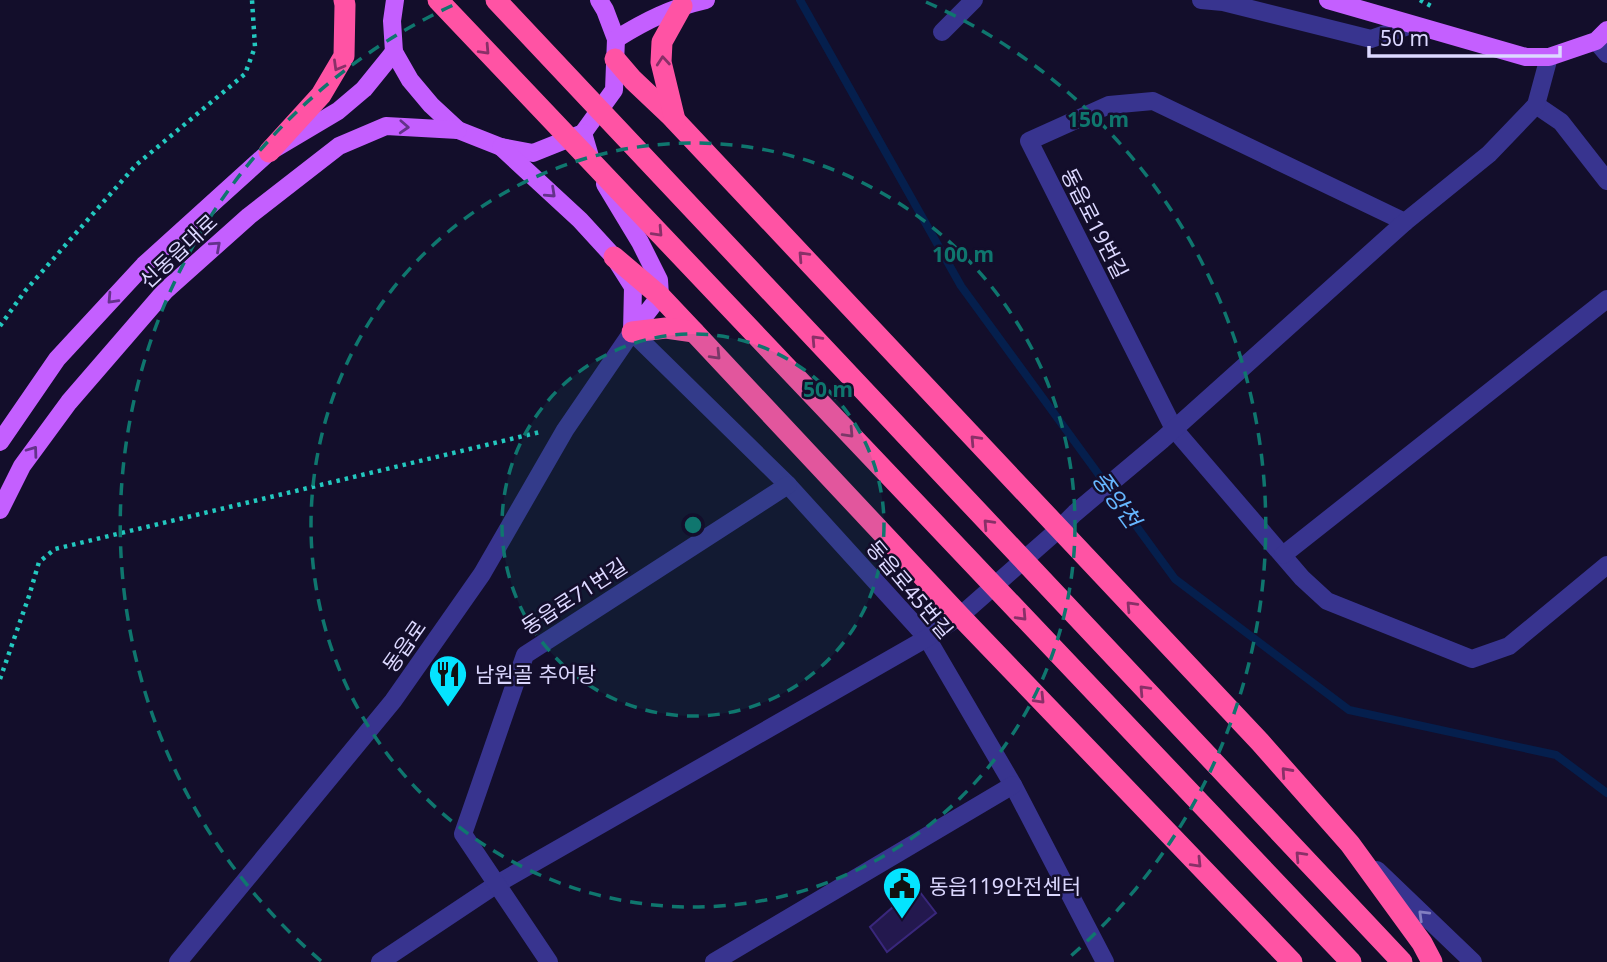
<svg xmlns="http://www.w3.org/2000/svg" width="1607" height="962" font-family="'Noto Sans','Noto Sans KR',sans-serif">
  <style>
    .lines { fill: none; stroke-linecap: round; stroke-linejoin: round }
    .stream { stroke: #051f4d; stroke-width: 8 }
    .building { fill: #23184e; stroke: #39277c; stroke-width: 2 }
    .path { stroke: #23c8bf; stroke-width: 4.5; stroke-dasharray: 3.5 5; stroke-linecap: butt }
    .minor { stroke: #38348f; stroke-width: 18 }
    .major { stroke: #c45fff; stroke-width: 18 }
    .highway { stroke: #ff53a4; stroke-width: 21 }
    .oneway { stroke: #893068 }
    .oneway2 { stroke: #63328a }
    .oneway3 { stroke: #827ec1 }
    .ring { fill: none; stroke: #0f766e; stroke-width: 3.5; stroke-dasharray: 12 9 }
    .labels { text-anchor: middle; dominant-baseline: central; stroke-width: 5; stroke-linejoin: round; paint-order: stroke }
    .street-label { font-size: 21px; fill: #dcd8ff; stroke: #130e2b }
    .poi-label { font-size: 21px; fill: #dcd8ff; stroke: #130e2b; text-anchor: start }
    .water-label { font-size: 23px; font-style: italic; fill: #66b7ff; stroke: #130e2b }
    .centre { fill: #0f766e; stroke: #130e2b; stroke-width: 3.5 }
    .ring-label { font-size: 21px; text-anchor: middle; font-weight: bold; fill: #0f766e; stroke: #130e2b; stroke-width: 5; stroke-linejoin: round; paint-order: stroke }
  </style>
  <rect width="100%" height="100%" fill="#130e2b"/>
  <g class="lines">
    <polyline class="stream" points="800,0 961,286 1175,579 1349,710 1556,755 1607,793"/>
  </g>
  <polygon class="building" points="916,887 936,913 887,952 870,927"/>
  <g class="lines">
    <g class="path">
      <polyline points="1420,0 1431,6"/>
      <polyline points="0,326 25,291 136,165 245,74 255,47 252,0"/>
      <polyline points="0,679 29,596 39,562 55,549 540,432"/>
    </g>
    <g class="minor">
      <polyline points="1201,0 1223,2 1371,39 1411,25"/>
      <polyline points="942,32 974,0"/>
      <polyline points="1596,41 1607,54"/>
      <polyline points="1536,105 1561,122 1607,181"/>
      <polyline points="1405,222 1153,101 1109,105 1029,141 1174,429 1302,578 1327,601 1472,659 1509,646 1607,565"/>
      <polyline points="1283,555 1607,299"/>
      <polyline points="1377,870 1473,962"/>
      <polyline points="178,962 393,701 482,574 565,430 632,332 788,485 927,638 1013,785 1105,962"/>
      <polyline points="380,962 497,884 927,638 960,616 1059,529 1075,513 1162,440 1405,222 1489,154 1536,105 1549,57"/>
      <polyline points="549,962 463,834 525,655 788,485"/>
      <polyline points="714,962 1013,785"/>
    </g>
    <g class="major">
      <polyline points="395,0 392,21 394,52 410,80 431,105 458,130 501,147 533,153 583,133 614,90 616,39 605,10 599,0"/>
      <polyline points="1328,0 1526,57 1549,57 1596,41 1607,30"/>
      <path d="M616,39c31,-19 55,-31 90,-39"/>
      <polyline points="583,133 591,160"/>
      <polyline points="501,147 580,220 614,257 633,287 632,332 660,296 659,280 640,242 605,184"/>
      <polyline points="0,442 57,359 144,265 269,152 338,111 364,89 394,52"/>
      <polyline points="0,510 22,466 69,402 165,291 249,216 339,146 386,126 458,130"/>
    </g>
    <g class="highway">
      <polyline points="438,0 1351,962"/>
      <polyline points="496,0 1402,962"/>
      <polyline points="615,59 633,80 670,115 1260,742 1350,844 1422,943 1432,962"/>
      <polyline points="675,120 661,62 662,42 682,6"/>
      <polyline points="269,152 321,95 344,56 345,5 344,0"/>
      <polyline points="614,257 660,296 694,332 960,616 1292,962"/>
      <polyline points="632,332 666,328 694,332"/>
    </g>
  </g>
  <defs><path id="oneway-chevron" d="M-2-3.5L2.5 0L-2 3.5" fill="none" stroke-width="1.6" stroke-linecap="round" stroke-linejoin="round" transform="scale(1.75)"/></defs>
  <g class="oneway">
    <use href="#oneway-chevron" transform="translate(485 50) rotate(47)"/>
    <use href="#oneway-chevron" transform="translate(663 61) rotate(-95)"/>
    <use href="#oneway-chevron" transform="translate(338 66) rotate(120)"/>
    <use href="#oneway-chevron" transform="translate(658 232) rotate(47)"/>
    <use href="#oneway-chevron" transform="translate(803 256) rotate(-133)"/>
    <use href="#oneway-chevron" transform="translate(816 340) rotate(-133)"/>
    <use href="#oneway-chevron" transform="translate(716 355) rotate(46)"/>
    <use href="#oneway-chevron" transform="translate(849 433) rotate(47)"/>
    <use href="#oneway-chevron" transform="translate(975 440) rotate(-133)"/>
    <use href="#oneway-chevron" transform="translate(988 524) rotate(-133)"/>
    <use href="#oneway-chevron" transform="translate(1131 606) rotate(-133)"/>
    <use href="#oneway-chevron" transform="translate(1022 616) rotate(47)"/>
    <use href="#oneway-chevron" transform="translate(1144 690) rotate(-133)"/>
    <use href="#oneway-chevron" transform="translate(1040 699) rotate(46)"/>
    <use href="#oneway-chevron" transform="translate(1286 772) rotate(-132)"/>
    <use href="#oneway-chevron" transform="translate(1300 856) rotate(-133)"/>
    <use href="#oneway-chevron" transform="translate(1197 863) rotate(46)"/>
  </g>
  <g class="oneway2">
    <use href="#oneway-chevron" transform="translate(404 127) rotate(3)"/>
    <use href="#oneway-chevron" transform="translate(551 193) rotate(43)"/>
    <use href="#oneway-chevron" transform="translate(216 246) rotate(-42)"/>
    <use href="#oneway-chevron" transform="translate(112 299) rotate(133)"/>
    <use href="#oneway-chevron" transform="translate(33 451) rotate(-54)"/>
  </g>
  <use class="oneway3" href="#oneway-chevron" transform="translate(1423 915) rotate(-136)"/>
  <circle cx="693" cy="525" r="191" fill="#0f766e" fill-opacity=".12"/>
  <g class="ring">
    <circle cx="693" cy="525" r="191"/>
    <circle cx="693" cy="525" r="382"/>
    <path d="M321 961A573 573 0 0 1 460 2M926 2A573 573 0 0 1 1065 961"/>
  </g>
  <defs>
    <g id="restaurant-pin" transform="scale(2.0125)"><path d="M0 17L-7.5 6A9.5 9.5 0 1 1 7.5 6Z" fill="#04e4ff" stroke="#130e2b"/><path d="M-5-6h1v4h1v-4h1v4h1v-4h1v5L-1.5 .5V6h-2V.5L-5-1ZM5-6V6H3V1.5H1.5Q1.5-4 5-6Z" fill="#111"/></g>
    <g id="civic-pin" transform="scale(2.0125)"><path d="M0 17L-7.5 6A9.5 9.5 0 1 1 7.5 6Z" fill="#04e4ff" stroke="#130e2b"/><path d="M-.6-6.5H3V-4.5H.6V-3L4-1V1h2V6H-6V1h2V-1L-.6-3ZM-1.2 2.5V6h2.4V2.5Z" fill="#111"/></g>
  </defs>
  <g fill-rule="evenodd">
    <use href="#restaurant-pin" x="448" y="674"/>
    <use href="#civic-pin" x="902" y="886"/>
  </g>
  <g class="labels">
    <g class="street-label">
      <text transform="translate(1095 223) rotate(63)">동읍로19번길</text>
      <text transform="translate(178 251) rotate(-43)">신동읍대로</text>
      <text transform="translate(910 589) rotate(50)">동읍로45번길</text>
      <text transform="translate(574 596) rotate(-33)">동읍로71번길</text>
      <text transform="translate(404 646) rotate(-55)">동읍로</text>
    </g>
    <g class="poi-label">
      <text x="475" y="674">남원골 추어탕</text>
      <text x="929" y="886">동읍119안전센터</text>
    </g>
    <g class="water-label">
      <text transform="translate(1117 499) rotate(54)">중앙천</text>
    </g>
  </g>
  <circle cx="693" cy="525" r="10" class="centre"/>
  <g class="ring-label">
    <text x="1098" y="127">150 m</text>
    <text x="963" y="262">100 m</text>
    <text x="828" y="397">50 m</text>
  </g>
  <path d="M1369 46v10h191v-10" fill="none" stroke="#dcd8ff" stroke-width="3.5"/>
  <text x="1380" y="46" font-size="21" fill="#dcd8ff" stroke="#130e2b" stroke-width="5" paint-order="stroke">50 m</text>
</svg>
